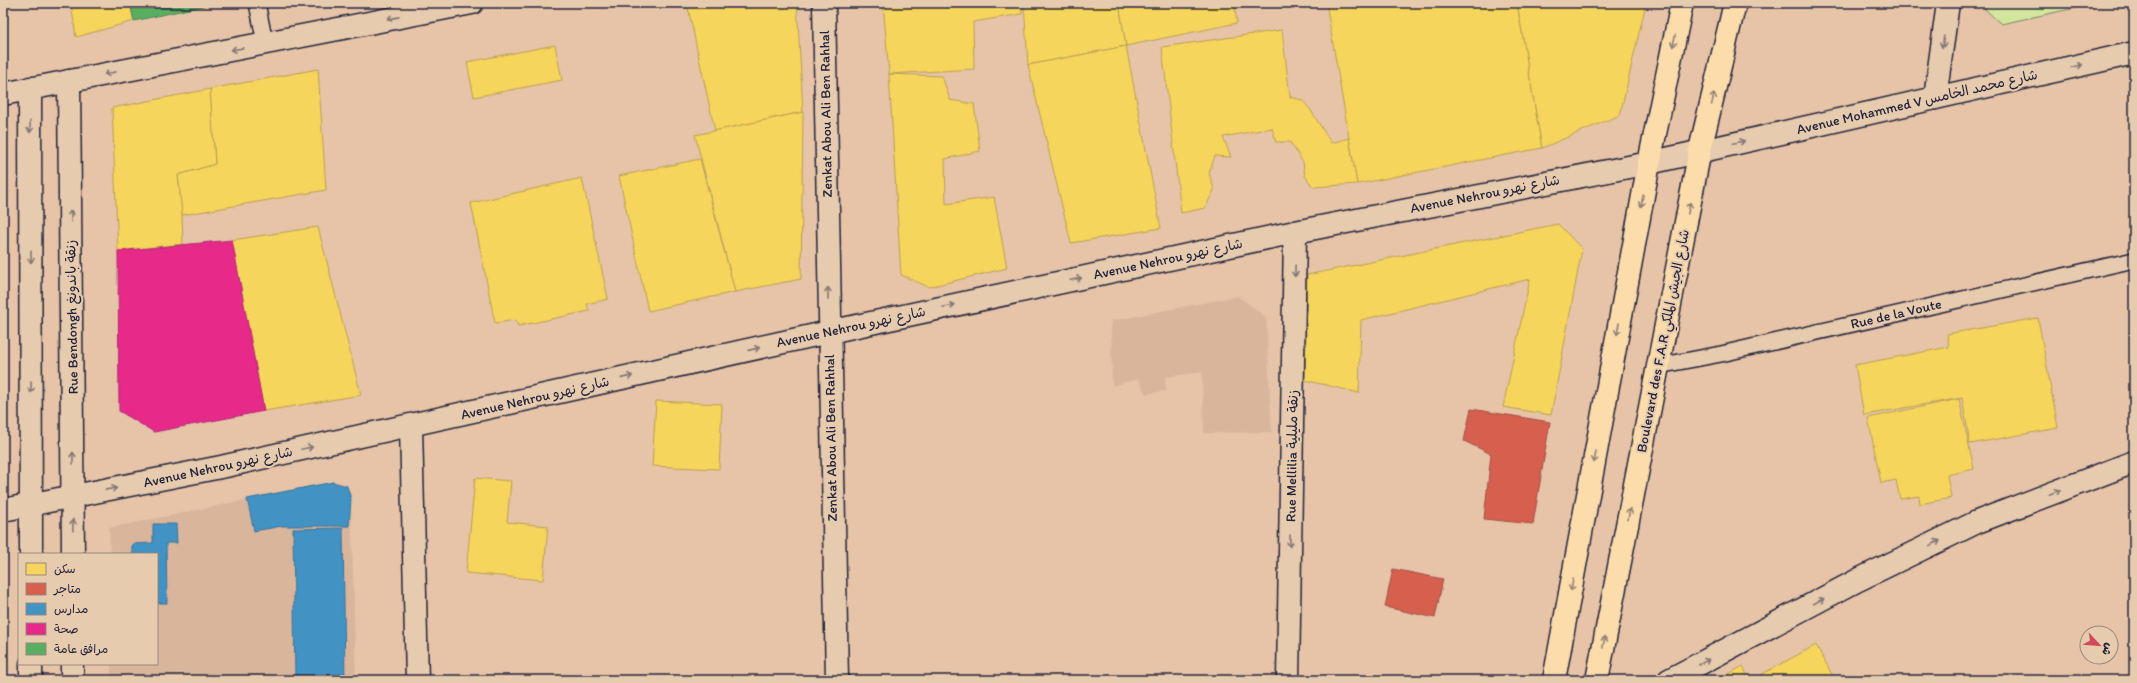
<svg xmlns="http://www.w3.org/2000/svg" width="2137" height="683" font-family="Itim,'Playpen Sans Arabic',sans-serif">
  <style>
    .built { fill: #d9b59c }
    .green { fill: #d3e79c; stroke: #7a846c }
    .homes { fill: #f6d55c; stroke: #b69f52 }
    .shops { fill: #d6604d; stroke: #a04d48 }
    .schools { fill: #4393c3; stroke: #39719a }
    .health { fill: #e7298a; stroke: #ac2772 }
    .public { fill: #5aae61; stroke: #498456 }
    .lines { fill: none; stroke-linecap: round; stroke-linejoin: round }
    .lane-casing { stroke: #22223b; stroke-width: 18 }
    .street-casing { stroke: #22223b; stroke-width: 25 }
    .secondary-casing { stroke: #22223b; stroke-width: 25 }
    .primary-casing { stroke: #22223b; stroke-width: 25 }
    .lane { stroke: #e7cbae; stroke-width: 15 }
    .street { stroke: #e7cbae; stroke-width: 22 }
    .secondary { stroke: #e7cbae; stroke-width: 22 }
    .primary { stroke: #fddcac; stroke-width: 22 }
    .oneway { stroke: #847674 }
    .oneway2 { stroke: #907f74 }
    .labels { text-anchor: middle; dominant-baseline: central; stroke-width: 4; stroke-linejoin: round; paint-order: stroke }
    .street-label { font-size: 14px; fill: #22223b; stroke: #e7cbae }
  </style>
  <rect width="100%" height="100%" fill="#e7c4a7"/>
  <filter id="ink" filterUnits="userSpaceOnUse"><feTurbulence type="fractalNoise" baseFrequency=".025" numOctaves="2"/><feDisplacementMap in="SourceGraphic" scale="8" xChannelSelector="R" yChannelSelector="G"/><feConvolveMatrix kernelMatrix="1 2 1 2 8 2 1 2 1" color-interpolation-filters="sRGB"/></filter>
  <g filter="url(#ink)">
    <g class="built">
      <polygon points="1238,296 1266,317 1272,432 1204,433 1202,372 1165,377 1166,391 1146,394 1138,379 1112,386 1111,321"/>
      <polygon points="333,482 347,486 351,499 356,680 111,680 111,664 157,664 157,554 110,554 109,528"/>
    </g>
    <polygon class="green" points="1986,3 2089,3 2089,5 2001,24 1985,9"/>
    <g class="homes">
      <polygon points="71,3 130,3 134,21 76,37"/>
      <polygon points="687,3 797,3 803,112 715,131"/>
      <polygon points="883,3 1022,3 1022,14 973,22 974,69 889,74"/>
      <polygon points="1024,3 1119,3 1126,46 1028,65"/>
      <polygon points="1119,3 1234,3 1237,23 1126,46"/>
      <polygon points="1234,3 1249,3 1235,9"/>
      <polygon points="1326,3 1517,3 1542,148 1357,184"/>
      <polygon points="1517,3 1646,3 1620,115 1542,148"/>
      <polygon points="1282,30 1290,97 1302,100 1310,109 1331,143 1349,138 1357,184 1313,187 1305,176 1303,162 1290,142 1276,142 1272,128 1223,137 1231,157 1215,156 1209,173 1214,190 1205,208 1181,213 1162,47"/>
      <polygon points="555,45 562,80 474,97 467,62"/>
      <polygon points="1126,46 1161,228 1071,243 1028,65"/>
      <polygon points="318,69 326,190 182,215 178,175 215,164 210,89"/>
      <polygon points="889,74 942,76 950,100 974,104 980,151 945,159 946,204 994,197 1007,268 929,287 901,275"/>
      <polygon points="210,89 215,164 178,175 182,215 183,244 118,251 112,108"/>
      <polygon points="803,112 801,279 735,292 695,135"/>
      <polygon points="700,159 735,292 648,311 619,176"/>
      <polygon points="582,178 608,299 587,304 589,311 518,326 516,320 495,323 471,203"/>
      <polygon points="1558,224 1582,249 1551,415 1503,407 1530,279 1361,320 1359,393 1305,380 1307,275"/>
      <polygon points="318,227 361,395 264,411 232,240"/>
      <polygon points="2038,318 2058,428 1970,444 1962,398 1864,415 1855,365 1949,347 1947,334"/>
      <polygon points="1959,399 1974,469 1947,475 1951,498 1920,504 1919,496 1900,499 1896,480 1881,483 1868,418"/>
      <polygon points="656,401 722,404 719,469 652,466"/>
      <polygon points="475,478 511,481 507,522 548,526 543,580 466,573"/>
      <polygon points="1816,645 1835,680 1765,680 1762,674"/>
      <polygon points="1743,666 1749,680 1718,680"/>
    </g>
    <g class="shops">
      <polygon points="1471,409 1550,422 1533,524 1484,519 1491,454 1464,441"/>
      <polygon points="1393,569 1443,579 1435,618 1385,607"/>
    </g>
    <g class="schools">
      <polygon points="333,482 347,486 351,499 349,526 282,526 254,531 247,499"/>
      <polygon points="153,524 176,524 177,543 166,543 167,603 157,603 157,554 132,554 132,544 153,543"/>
      <polygon points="343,528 345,680 295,680 293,529"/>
      <rect x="115" y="679" width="49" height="1"/>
    </g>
    <polygon class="health" points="232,240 264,411 154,432 119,411 118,251"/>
    <polygon class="public" points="130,3 216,3 134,21"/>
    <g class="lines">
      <g class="lane-casing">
        <g id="lane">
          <polyline points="257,3 265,43"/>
          <polyline points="1658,366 1721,354 2134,260"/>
        </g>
      </g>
      <g class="street-casing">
        <g id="street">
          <polyline points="824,3 837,680"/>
          <polyline points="69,81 73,554"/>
          <polyline points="30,88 31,554"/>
          <polyline points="1935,98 1948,3"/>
          <polyline points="411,426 417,680"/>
          <polyline points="31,680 31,664"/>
          <polyline points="72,680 72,664"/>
          <polyline points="1288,680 1295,232"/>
          <polyline points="1669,680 1858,580 1977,522 2134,462"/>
        </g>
      </g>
      <g class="secondary-casing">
        <g id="secondary">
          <polyline points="3,94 472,3"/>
          <polyline points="3,510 221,467 829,332 1295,232 1649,163 2134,53"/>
        </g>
      </g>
      <g class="primary-casing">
        <g id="primary">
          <polyline points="1554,680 1649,163 1682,3"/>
          <polyline points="1597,680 1700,150 1735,3"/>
        </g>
      </g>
      <use href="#lane" class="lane"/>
      <use href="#street" class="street"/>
      <use href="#secondary" class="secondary"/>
      <use href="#primary" class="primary"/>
    </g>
    <defs><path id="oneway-shaft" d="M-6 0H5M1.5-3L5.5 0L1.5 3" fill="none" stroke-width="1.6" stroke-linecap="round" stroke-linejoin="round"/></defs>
    <g class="oneway">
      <use href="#oneway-shaft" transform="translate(393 18) rotate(169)"/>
      <use href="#oneway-shaft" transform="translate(1943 42) rotate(98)"/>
      <use href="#oneway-shaft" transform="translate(237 49) rotate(169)"/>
      <use href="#oneway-shaft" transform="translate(2077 66) rotate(-13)"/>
      <use href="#oneway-shaft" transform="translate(110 73) rotate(169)"/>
      <use href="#oneway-shaft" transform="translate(30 127) rotate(90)"/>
      <use href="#oneway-shaft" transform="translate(1739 142) rotate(-12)"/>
      <use href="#oneway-shaft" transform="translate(71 216) rotate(-91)"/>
      <use href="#oneway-shaft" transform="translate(31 257) rotate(90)"/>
      <use href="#oneway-shaft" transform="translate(1295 271) rotate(91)"/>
      <use href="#oneway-shaft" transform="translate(1076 279) rotate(-12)"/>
      <use href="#oneway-shaft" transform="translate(828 293) rotate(-91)"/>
      <use href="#oneway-shaft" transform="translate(949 306) rotate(-12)"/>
      <use href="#oneway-shaft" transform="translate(754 349) rotate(-13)"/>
      <use href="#oneway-shaft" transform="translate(627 377) rotate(-13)"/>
      <use href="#oneway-shaft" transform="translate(31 387) rotate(90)"/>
      <use href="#oneway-shaft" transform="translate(307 448) rotate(-12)"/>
      <use href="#oneway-shaft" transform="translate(73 458) rotate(-91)"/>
      <use href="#oneway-shaft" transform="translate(111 489) rotate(-11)"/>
      <use href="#oneway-shaft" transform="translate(2055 492) rotate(-21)"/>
      <use href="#oneway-shaft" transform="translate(73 525) rotate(-89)"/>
      <use href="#oneway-shaft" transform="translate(1290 541) rotate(91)"/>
      <use href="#oneway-shaft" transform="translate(1935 543) rotate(-26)"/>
      <use href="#oneway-shaft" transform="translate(1819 601) rotate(-28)"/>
      <use href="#oneway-shaft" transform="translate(1704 662) rotate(-28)"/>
    </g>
    <g class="oneway2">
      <use href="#oneway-shaft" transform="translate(1674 41) rotate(102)"/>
      <use href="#oneway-shaft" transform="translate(1713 99) rotate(-76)"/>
      <use href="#oneway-shaft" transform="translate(1642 201) rotate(101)"/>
      <use href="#oneway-shaft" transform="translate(1689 208) rotate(-79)"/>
      <use href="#oneway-shaft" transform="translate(1618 329) rotate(100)"/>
      <use href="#oneway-shaft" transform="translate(1595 457) rotate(100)"/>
      <use href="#oneway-shaft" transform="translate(1629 514) rotate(-79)"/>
      <use href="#oneway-shaft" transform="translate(1572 585) rotate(100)"/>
      <use href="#oneway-shaft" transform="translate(1604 642) rotate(-79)"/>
    </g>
  </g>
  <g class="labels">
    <g class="street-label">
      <text transform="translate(1917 102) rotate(-13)">Avenue Mohammed V شارع محمد الخامس</text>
      <text transform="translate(826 114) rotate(-91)">Zenkat Abou Ali Ben Rahhal</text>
      <text transform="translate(1485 194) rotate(-11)">Avenue Nehrou شارع نهرو</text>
      <text transform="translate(1168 259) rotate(-12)">Avenue Nehrou شارع نهرو</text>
      <text transform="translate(1896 314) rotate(-13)">Rue de la Voute</text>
      <text transform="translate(72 317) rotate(-91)">Rue Bendongh زنقة باندونغ</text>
      <text transform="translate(851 327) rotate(-12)">Avenue Nehrou شارع نهرو</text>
      <text transform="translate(1663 341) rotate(-79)">Boulevard des F.A.R شارع الجيش الملكي</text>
      <text transform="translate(535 398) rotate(-13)">Avenue Nehrou شارع نهرو</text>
      <text transform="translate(831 438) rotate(-91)">Zenkat Abou Ali Ben Rahhal</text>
      <text transform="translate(1292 456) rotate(-89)">Rue Mellilia زنقة مليلية</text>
      <text transform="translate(218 467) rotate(-12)">Avenue Nehrou شارع نهرو</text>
    </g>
  </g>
  <rect width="2137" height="683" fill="none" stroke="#e7cbae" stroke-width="16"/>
  <rect x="8" y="8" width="2121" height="667" fill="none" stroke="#22223b" stroke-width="1.5" filter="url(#ink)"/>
  <rect x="18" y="553" width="140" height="112" fill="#e7cbae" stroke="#988780"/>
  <rect x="26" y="563" width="20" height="12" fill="#f6d55c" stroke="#988780"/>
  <text x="54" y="573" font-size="12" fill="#22223b">سكن</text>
  <rect x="26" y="583" width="20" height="12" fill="#d6604d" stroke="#988780"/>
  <text x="54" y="593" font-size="12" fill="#22223b">متاجر</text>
  <rect x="26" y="603" width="20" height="12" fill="#4393c3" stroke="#988780"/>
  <text x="54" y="613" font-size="12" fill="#22223b">مدارس</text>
  <rect x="26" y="623" width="20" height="12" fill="#e7298a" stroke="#988780"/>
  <text x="54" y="633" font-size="12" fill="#22223b">صحة</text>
  <rect x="26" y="643" width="20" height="12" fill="#5aae61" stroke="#988780"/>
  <text x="54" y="653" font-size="12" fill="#22223b">مرافق عامة</text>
  <g transform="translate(2099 645) rotate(116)"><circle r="19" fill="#e7cbae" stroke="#988780"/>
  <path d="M0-3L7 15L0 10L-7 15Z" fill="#d1495b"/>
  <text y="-6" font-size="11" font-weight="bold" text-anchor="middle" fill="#22223b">ش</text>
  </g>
</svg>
